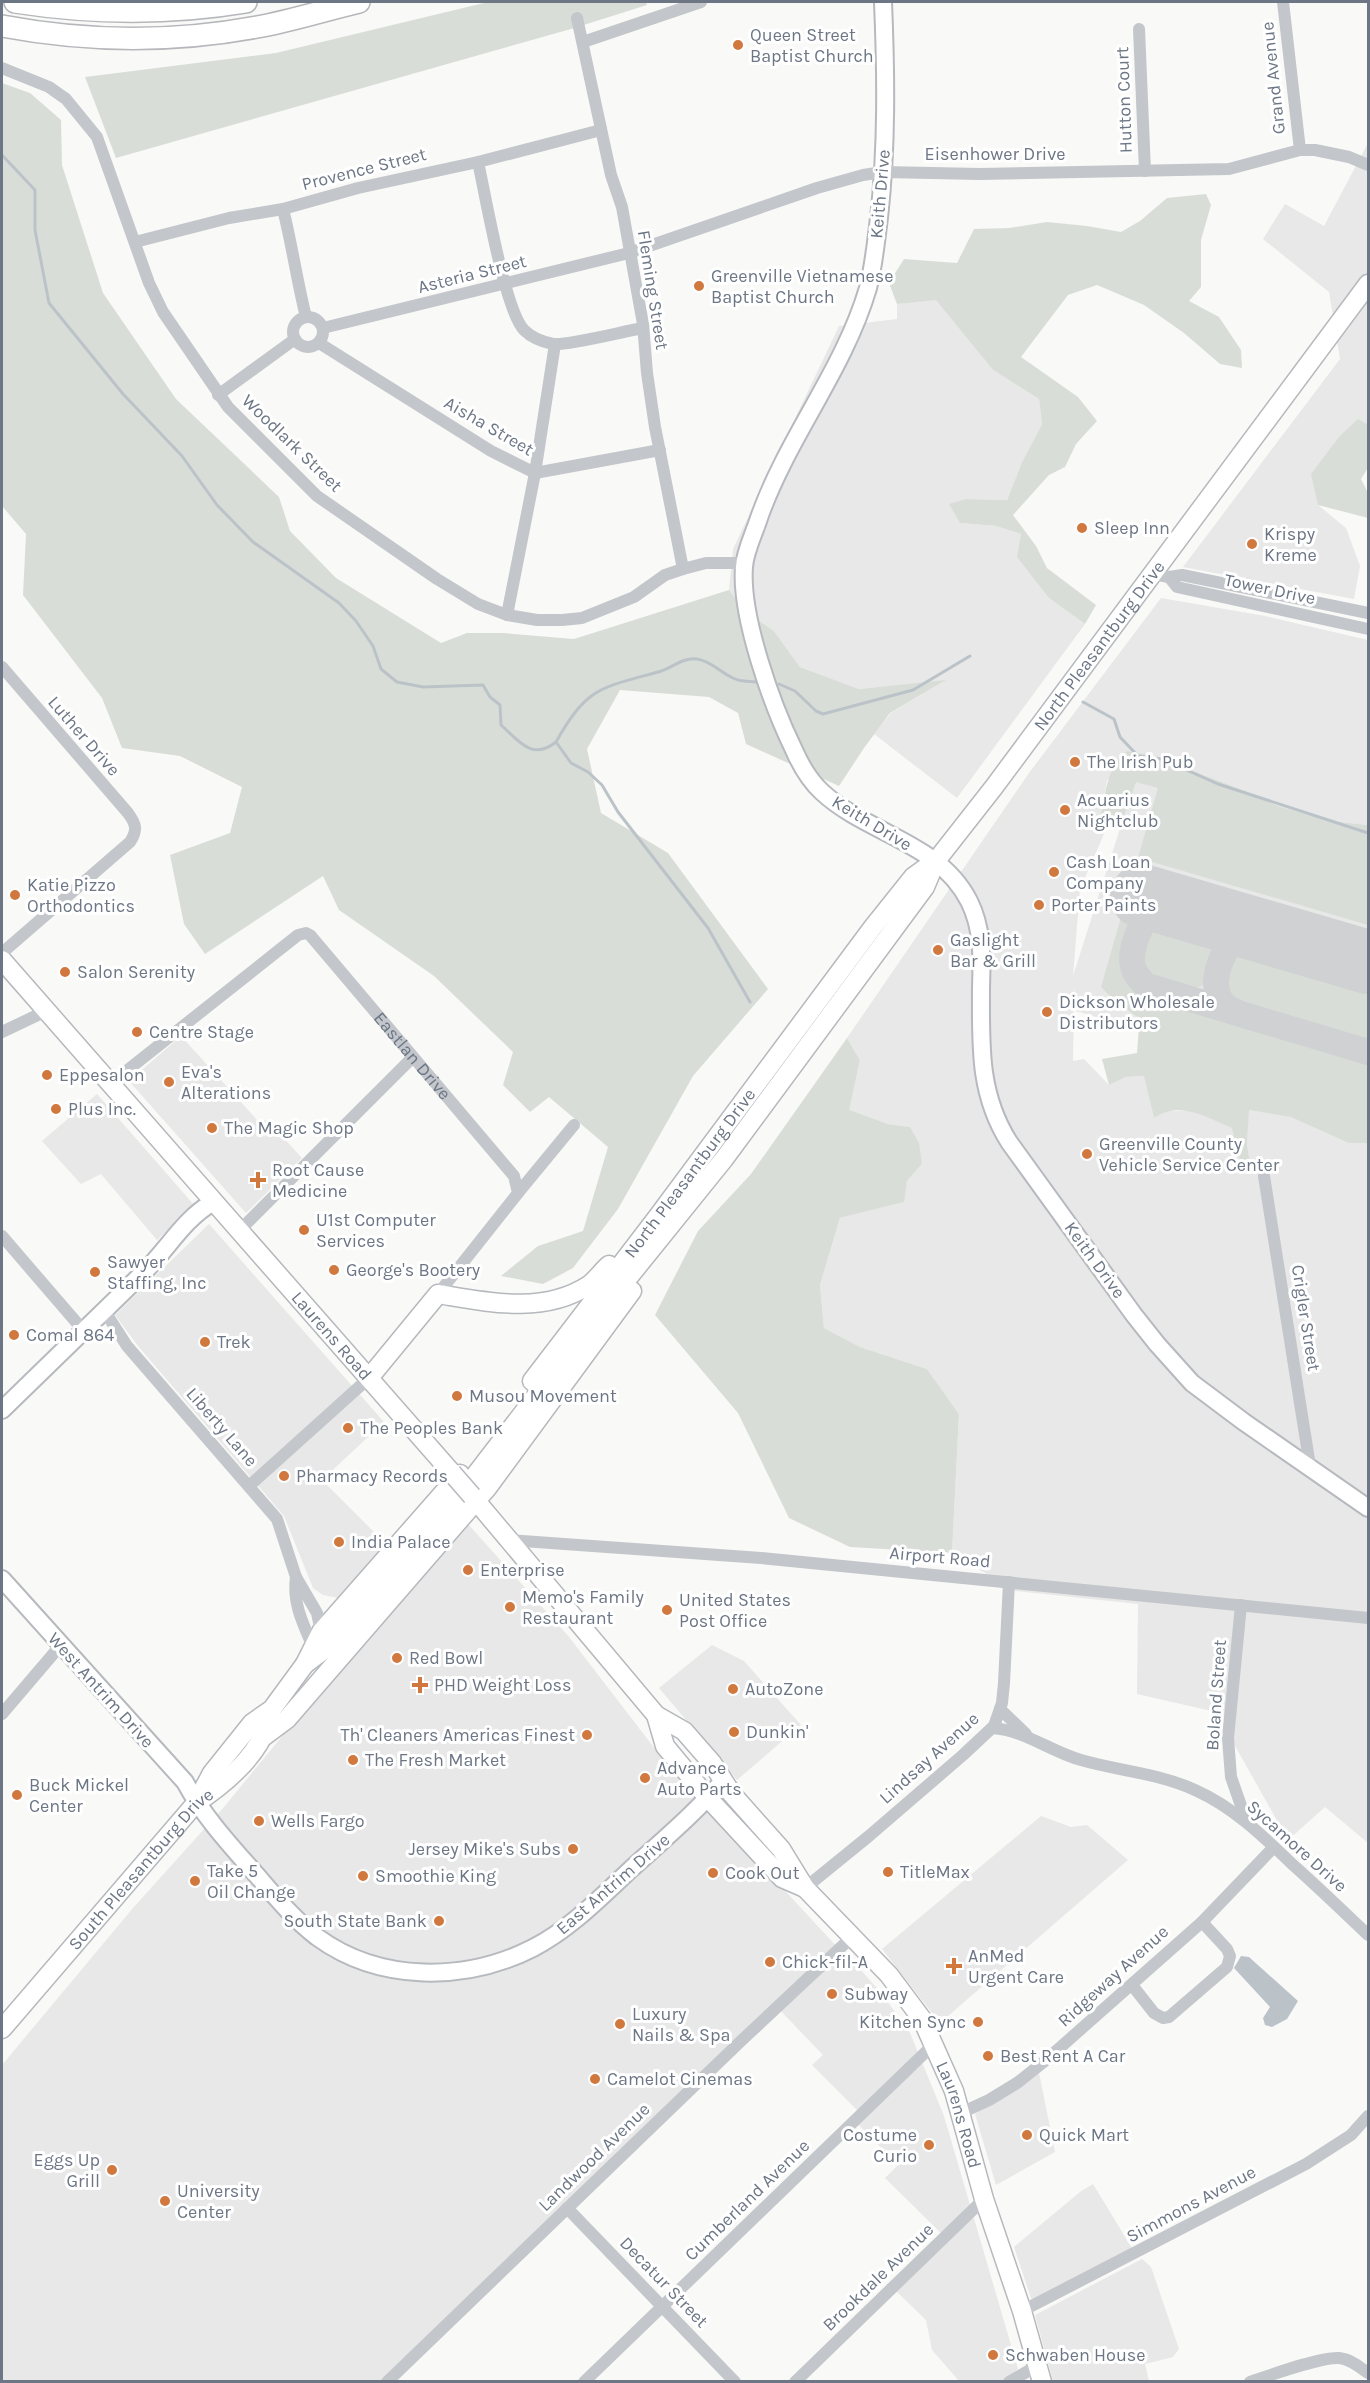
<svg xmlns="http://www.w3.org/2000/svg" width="1370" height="2383" font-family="Karla,sans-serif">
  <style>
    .built { fill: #e7e8e7; fill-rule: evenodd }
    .green { fill: #d8ded7 }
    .water { fill: #bbc3c9 }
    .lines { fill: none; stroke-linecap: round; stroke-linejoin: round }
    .stream { stroke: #bbc3c9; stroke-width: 3 }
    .taxiway { stroke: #cfd1d3; stroke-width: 26 }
    .runway { stroke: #cfd1d3; stroke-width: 64 }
    .secondary-casing { stroke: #b6b9be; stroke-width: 20 }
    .primary-casing { stroke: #b5b8bc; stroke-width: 21 }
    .highway-casing { stroke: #b5b7bb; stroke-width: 24 }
    .street { stroke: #c3c6ca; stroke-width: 12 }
    .secondary { stroke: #fff; stroke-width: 16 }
    .primary { stroke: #fff; stroke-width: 18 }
    .highway { stroke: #fff; stroke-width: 21 }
    .primary-bridge-casing { stroke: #b5b8bc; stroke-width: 21; stroke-linecap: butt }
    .primary-bridge { stroke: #fff; stroke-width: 18 }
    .poi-dot { fill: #d1783f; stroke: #fff; stroke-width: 2 }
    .labels { text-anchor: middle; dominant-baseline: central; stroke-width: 6; stroke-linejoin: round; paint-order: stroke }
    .poi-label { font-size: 18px; fill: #6c7685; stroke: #fff; text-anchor: start }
    .street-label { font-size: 18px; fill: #6c7685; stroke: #fff }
  </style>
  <rect width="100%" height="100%" fill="#f9f9f7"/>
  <g class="built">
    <polygon points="1368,143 1368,425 1318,505 1346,528 1360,566 1354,599 1183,567 1340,359 1329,292 1263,239 1285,204 1324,226"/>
    <polygon points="936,299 993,370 1039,399 1042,424 1022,462 1007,500 966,499 960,523 996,526 1021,534 1049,598 1085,624 957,798 874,734 891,713 944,681 859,689 800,667 774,631 746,612 729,590 733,549 839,326 897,319 897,304"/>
    <path d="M1161,598l104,18 103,24v185l-37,-4 -53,-15 -30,-14 -94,-36 -47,24 -7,37 4,17 -24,55 -7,87 65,-204 230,68v301l-19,2h19v700l-43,-36 -37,33 -72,-128 -79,-18 1,-90 -123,-13 -63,-38 7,-139 -32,-45 -67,-22 -36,-19 -4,-43 20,-67 63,-16 4,-21 15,-17 -12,-37 -22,-3 -40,-13 12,-51 -13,-22 182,-265zM1074,987l2,24 165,49 30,53 -23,-3 -1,33 3,21 -10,-2 -7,-34 -37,-17h-31l-11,7 -9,-42 -19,1 -17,8 -25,-26 -11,2z"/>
    <polygon points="181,1036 259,1122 267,1120 302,1158 246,1213 129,1081"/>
    <polygon points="97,1094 194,1205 157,1240 101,1174 81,1184 42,1141"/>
    <polygon points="209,1224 384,1422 322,1480 389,1547 339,1598 323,1595 313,1588 284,1516 138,1346 115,1315"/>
    <polygon points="468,1524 569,1637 672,1771 700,1803 730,1831 838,1948 860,1969 882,1994 910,2033 944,2116 1018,2369 1007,2381 959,2381 932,2350 926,2320 892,2287 943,2235 885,2178 898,2165 851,2117 858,2111 812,2065 823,2055 776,2006 381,2381 2,2382 2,2065 133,1908 224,1807 288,1729"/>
    <polygon points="712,1645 744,1661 801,1725 737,1780 659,1688"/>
    <polygon points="1041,1816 1071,1827 1087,1825 1128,1860 940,2023 882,1949"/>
    <polygon points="1039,2073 1055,2152 996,2185 975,2114"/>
    <polygon points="1093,2184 1133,2250 1033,2304 1014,2247 1080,2192"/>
    <polygon points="1142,2259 1151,2267 1179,2349 1173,2357 1145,2364 1149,2381 1053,2381 1035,2315"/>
  </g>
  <g class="green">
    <polygon points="488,2 646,2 647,5 571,29 116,158 85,77 276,53"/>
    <polygon points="2,83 30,93 61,120 62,165 103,293 176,399 279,497 290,531 336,578 441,643 467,633 503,633 574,639 729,590 746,612 774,631 800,667 859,689 946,680 890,713 864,748 839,786 746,744 738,713 709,697 620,690 587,749 601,813 668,853 768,989 693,1076 618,1209 573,1268 543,1284 501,1276 538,1246 583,1231 608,1147 549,1097 530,1112 503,1085 513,1052 434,976 339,910 323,876 205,954 184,924 170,855 230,833 242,787 180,756 122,748 102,698 23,595 26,534 2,506"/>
    <polygon points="1206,194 1211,205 1201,240 1201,287 1189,301 1219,317 1241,350 1242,368 1220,364 1184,333 1144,305 1097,285 1068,295 1021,357 1078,397 1097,421 1076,444 1065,467 1049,475 1013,515 1036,546 1047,568 1096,605 1085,624 1049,598 1017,557 1021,534 996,526 960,523 949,504 966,499 1007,500 1022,462 1042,424 1039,399 993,370 936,300 897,304 889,283 904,259 957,263 974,229 1009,228 1047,222 1087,226 1121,232 1140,221 1167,198"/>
    <polygon points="1358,419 1368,425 1368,468 1361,479 1368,493 1368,518 1318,505 1311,474 1339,437"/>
    <path d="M1127,751l27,5 94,36 30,14 53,15 37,4v100l-219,-64 -26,97c2,16 6,24 18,35l227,67v83h-19l-58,-26 -42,-7 -2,33 3,21 -10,-2 -8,-34c-25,-11 -53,-28 -78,-10l-10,-42 -18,1 -17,8 -7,-26 35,-6 2,-26 18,4 -43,-31 -13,-13 57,-199 -22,-6 -16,46 -12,-3 -8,-8c6,-24 6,-49 27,-66z"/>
    <path d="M1150,930l64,19 -4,23 -8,14c-11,4 -21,2 -32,-2 -32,-12 -34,-23 -20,-54z"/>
    <path d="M1233,955l135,39v48l-137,-41c-10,-16 -6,-30 2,-46z"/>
    <polygon points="847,1038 860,1060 849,1110 888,1124 910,1127 919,1143 922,1164 907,1181 904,1202 840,1218 820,1285 824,1328 860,1347 927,1369 959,1414 952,1553 850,1547 789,1518 738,1413 655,1315 698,1231 751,1174"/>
  </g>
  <polygon class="water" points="1241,1956 1249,1957 1298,2001 1287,2019 1272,2027 1265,2025 1263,2018 1270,2007 1234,1968"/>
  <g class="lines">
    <g class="stream">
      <path d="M2,155l33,35v40l14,73 74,91 59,62 35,49 36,37 86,61 17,18 17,25 8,23 16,13 26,5 60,-2 7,12 10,8 1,20c19,17 31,36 55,17l15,21 17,9 14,13 16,27 90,116 42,74"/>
      <polyline points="779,684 795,691 816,711 823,714 913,690 970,656"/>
      <polyline points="1083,702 1114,719 1120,737 1138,756 1162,759 1218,784 1368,833"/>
      <path d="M556,742c31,-55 44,-54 102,-70 13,-3 24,-15 39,-13 14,2 23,13 36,19 7,4 15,3 23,4"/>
    </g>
    <g class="taxiway">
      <path d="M1177,906c-7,0 -13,-1 -19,2 -17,9 -29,41 -25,59 2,8 8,14 14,19l221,66"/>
      <path d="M1236,1012c-7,-3 -14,-7 -17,-15 -10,-19 7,-58 26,-65 7,-2 13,-1 19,0"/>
    </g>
    <polyline class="runway" points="1142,896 1368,962"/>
    <g class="secondary-casing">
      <g id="secondary">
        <path d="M883,2c3,72 4,144 -4,216 -3,23 -5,47 -11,70 -24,82 -81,150 -109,230 -5,16 -14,33 -15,49 -4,49 28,138 50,183 7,16 16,31 28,42 45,42 117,50 147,109 14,28 13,56 12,87 0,56 -3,105 28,154l125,173 23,29 35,39 52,39 124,86"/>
        <path d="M2,1410c48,-47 96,-93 144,-140 23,-23 38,-51 67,-68"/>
        <path d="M2,1579l183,203c20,37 48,66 75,97 18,21 35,41 57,58 63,46 149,45 216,11 37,-19 68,-51 98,-79 32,-29 64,-56 92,-88"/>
      </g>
    </g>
    <g class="primary-casing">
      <g id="primary">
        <path id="s2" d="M2,960l450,513"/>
        <path d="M369,1378l69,-84c49,8 105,21 151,-9 7,-5 13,-14 20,-20"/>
        <path id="s3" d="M532,1381l127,-166 214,-288 40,-50 22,-16"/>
        <path id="s4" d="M472,1496l184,219 28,16 28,32 20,31 49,55 24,39 84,87 33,44 32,72 30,108 38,112 20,71"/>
        <path id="s5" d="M305,1664l28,-21 124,-144 146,-190 121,-150 201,-272 11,-26 58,-74 374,-503"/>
        <polyline points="656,1715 665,1746 708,1798 782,1878 805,1888"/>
        <polyline points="263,1737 287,1719 488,1487 632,1291"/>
        <polyline points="196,1803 212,1773 252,1723 272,1709 305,1664 321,1632 460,1474"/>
        <path id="s6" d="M2,2029l194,-226c26,-17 60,-45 70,-75"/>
      </g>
    </g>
    <g class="highway-casing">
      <g id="highway">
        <path d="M15,2c78,12 153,13 231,0"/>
        <path d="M2,26c85,16 169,17 255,1 34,-6 68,-17 102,-25"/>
      </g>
    </g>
    <g class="street">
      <polyline points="1283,2 1300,150"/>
      <polyline points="577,18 611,175 622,207 643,324 647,373 655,427 683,569"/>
      <polyline points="1139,29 1145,171"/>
      <polyline points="583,42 701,2"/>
      <polyline points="2,68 49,87 66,99 97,137 149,283 163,312 228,407 317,496 437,579 478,604 507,615 537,620 562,620 582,618 634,597 665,575 683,569 706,563 744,563"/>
      <path d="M478,162c7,31 27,149 46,168 7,7 19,12 29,14 13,2 72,-13 90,-16"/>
      <path d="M283,209c9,36 14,72 23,108"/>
      <polyline points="135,242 229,218 283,209 358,188 478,162 601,130"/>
      <circle cx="308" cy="332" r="15"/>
      <polyline points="323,328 629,253 817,188 863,175 883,172 980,174 1229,169 1300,150 1315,150 1349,157 1368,165"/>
      <polyline points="319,343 491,451 535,473 660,450"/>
      <polyline points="218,395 295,339"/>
      <polyline points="1151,574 1169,577 1182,575 1368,613"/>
      <polyline points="1169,577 1177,587 1368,629"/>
      <polyline points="507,615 535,473 555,344"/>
      <path d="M2,667l126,146c8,11 10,17 2,29l-128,111"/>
      <polyline points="2,1032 46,1011"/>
      <path id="s1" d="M110,1084l188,-149 8,-2 4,2 204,241 4,17 -80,101"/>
      <polyline points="1264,1176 1310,1466"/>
      <polyline points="518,1193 574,1125"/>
      <polyline points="240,1230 413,1057"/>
      <polyline points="2,1236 83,1330"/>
      <polyline points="104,1310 127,1346 277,1519 296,1577 317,1613 321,1632 324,1634"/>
      <polyline points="249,1486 369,1378"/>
      <polyline points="508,1540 761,1558 1368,1618"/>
      <path d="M296,1577c-4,25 7,47 17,70"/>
      <polyline points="1241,1605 1228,1738 1231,1777 1246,1820"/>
      <polyline points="1000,1709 1026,1734"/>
      <polyline points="2,1714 60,1646"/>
      <path d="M992,1728c33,2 57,23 89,32 38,11 77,13 114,30 38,17 67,45 97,74 26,23 51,47 76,71"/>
      <polyline points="805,1888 869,1836 963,1755 994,1726 1002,1703 1004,1683 1009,1582"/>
      <polyline points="1132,1985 1154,2013 1163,2018 1169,2017 1227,1967 1230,1956 1227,1949 1202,1922"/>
      <polyline points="961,2113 989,2100 1017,2083 1046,2060 1202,1922 1274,1847"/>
      <polyline points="567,2208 735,2382"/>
      <polyline points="1022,2311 1306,2164 1351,2135 1368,2116"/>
      <polyline points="387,2382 741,2041 853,1936"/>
      <polyline points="584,2382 934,2044"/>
      <polyline points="795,2382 984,2199"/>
      <polyline points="1009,2382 1037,2366"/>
      <path d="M1250,2382c21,-7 70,-25 89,-24 11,1 21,9 29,15"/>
    </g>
    <use href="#secondary" class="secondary"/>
    <use href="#primary" class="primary"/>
    <use href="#highway" class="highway"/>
    <g class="primary-bridge-casing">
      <polyline id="primary-bridge" points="452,1473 472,1496"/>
    </g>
    <use href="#primary-bridge" class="primary-bridge"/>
  </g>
  <g class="poi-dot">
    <circle cx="738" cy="45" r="6"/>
    <circle cx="699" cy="286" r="6"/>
    <circle cx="1082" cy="528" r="6"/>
    <circle cx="1252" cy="544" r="6"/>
    <circle cx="1075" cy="762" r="6"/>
    <circle cx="1065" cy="810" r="6"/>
    <circle cx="1054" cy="872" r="6"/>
    <circle cx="15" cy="895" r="6"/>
    <circle cx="1039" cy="905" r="6"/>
    <circle cx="938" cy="950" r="6"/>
    <circle cx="65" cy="972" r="6"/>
    <circle cx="1047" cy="1012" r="6"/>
    <circle cx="137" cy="1032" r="6"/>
    <circle cx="47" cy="1075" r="6"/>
    <circle cx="169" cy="1082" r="6"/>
    <circle cx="56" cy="1109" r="6"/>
    <circle cx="212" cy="1128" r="6"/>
    <circle cx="1087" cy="1154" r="6"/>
    <path d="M255 1171h6v6h6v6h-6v6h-6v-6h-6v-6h6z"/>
    <circle cx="304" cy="1230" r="6"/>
    <circle cx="334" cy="1270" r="6"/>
    <circle cx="95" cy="1272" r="6"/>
    <circle cx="14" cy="1335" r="6"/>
    <circle cx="205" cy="1342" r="6"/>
    <circle cx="457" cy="1396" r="6"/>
    <circle cx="348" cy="1428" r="6"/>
    <circle cx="284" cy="1476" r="6"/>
    <circle cx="339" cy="1542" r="6"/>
    <circle cx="468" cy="1570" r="6"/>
    <circle cx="510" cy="1607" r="6"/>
    <circle cx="667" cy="1610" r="6"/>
    <circle cx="397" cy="1658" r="6"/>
    <path d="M417 1676h6v6h6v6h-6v6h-6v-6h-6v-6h6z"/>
    <circle cx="733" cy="1689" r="6"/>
    <circle cx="734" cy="1732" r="6"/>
    <circle cx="587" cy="1735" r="6"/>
    <circle cx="353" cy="1760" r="6"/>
    <circle cx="645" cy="1778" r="6"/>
    <circle cx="17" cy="1795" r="6"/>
    <circle cx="259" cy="1821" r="6"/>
    <circle cx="573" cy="1849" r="6"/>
    <circle cx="888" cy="1872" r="6"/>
    <circle cx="713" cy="1873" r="6"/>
    <circle cx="363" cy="1876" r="6"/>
    <circle cx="195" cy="1881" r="6"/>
    <circle cx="439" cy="1921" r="6"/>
    <circle cx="770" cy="1962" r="6"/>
    <path d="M951 1957h6v6h6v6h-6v6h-6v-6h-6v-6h6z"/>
    <circle cx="832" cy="1994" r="6"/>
    <circle cx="978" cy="2022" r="6"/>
    <circle cx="620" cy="2024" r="6"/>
    <circle cx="988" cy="2056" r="6"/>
    <circle cx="595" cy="2079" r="6"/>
    <circle cx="1027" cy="2135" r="6"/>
    <circle cx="929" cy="2145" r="6"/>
    <circle cx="112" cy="2170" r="6"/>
    <circle cx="165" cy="2201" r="6"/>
    <circle cx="993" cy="2355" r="6"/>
  </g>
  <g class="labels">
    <g class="poi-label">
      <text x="750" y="35">Queen Street<tspan x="750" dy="21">Baptist Church</tspan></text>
      <text x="711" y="276">Greenville Vietnamese<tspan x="711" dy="21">Baptist Church</tspan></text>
      <text x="1094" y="528">Sleep Inn</text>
      <text x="1264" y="534">Krispy<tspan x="1264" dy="21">Kreme</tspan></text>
      <text x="1087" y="762">The Irish Pub</text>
      <text x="1077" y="800">Acuarius<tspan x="1077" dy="21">Nightclub</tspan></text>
      <text x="1066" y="862">Cash Loan<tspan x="1066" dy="21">Company</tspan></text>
      <text x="27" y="885">Katie Pizzo<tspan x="27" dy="21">Orthodontics</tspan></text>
      <text x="1051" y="905">Porter Paints</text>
      <text x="950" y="940">Gaslight<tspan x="950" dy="21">Bar &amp; Grill</tspan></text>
      <text x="77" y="972">Salon Serenity</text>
      <text x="1059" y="1002">Dickson Wholesale<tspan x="1059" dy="21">Distributors</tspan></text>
      <text x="149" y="1032">Centre Stage</text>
      <text x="181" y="1072">Eva's<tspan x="181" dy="21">Alterations</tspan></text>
      <text x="59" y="1075">Eppesalon</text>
      <text x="68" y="1109">Plus Inc.</text>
      <text x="224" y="1128">The Magic Shop</text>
      <text x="1099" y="1144">Greenville County<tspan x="1099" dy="21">Vehicle Service Center</tspan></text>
      <text x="272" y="1170">Root Cause<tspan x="272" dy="21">Medicine</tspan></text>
      <text x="316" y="1220">U1st Computer<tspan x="316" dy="21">Services</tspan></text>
      <text x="107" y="1262">Sawyer<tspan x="107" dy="21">Staffing, Inc</tspan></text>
      <text x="346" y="1270">George's Bootery</text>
      <text x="26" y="1335">Comal 864</text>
      <text x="217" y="1342">Trek</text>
      <text x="469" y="1396">Musou Movement</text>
      <text x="360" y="1428">The Peoples Bank</text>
      <text x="296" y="1476">Pharmacy Records</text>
      <text x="351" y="1542">India Palace</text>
      <text x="480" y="1570">Enterprise</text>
      <text x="522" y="1597">Memo's Family<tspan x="522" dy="21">Restaurant</tspan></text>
      <text x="679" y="1600">United States<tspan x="679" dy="21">Post Office</tspan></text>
      <text x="409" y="1658">Red Bowl</text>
      <text x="434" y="1685">PHD Weight Loss</text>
      <text x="745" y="1689">AutoZone</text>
      <text x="746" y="1732">Dunkin'</text>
      <text x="575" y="1735" text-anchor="end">Th' Cleaners Americas Finest</text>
      <text x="365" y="1760">The Fresh Market</text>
      <text x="657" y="1768">Advance<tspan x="657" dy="21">Auto Parts</tspan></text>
      <text x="29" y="1785">Buck Mickel<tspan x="29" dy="21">Center</tspan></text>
      <text x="271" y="1821">Wells Fargo</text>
      <text x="561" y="1849" text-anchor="end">Jersey Mike's Subs</text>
      <text x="207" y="1871">Take 5<tspan x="207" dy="21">Oil Change</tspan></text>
      <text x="900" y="1872">TitleMax</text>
      <text x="725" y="1873">Cook Out</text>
      <text x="375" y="1876">Smoothie King</text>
      <text x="427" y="1921" text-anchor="end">South State Bank</text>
      <text x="968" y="1956">AnMed<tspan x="968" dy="21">Urgent Care</tspan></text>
      <text x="782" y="1962">Chick-fil-A</text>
      <text x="844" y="1994">Subway</text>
      <text x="632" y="2014">Luxury<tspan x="632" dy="21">Nails &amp; Spa</tspan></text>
      <text x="966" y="2022" text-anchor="end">Kitchen Sync</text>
      <text x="1000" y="2056">Best Rent A Car</text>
      <text x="607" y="2079">Camelot Cinemas</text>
      <text x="917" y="2135" text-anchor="end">Costume<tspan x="917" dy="21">Curio</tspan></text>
      <text x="1039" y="2135">Quick Mart</text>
      <text x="100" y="2160" text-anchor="end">Eggs Up<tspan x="100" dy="21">Grill</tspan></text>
      <text x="177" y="2191">University<tspan x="177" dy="21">Center</tspan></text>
      <text x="1005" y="2355">Schwaben House</text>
    </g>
    <g class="street-label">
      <text transform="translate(1273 78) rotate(-96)">Grand Avenue</text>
      <text transform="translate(1124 100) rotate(-92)">Hutton Court</text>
      <text x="995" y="154">Eisenhower Drive</text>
      <text transform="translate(364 169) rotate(-14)">Provence Street</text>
      <text transform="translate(880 194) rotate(-85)">Keith Drive</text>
      <text transform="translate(472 274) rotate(-14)">Asteria Street</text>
      <text transform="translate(653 290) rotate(81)">Fleming Street</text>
      <text transform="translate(489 426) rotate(30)">Aisha Street</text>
      <text transform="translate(292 443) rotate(44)">Woodlark Street</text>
      <text transform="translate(1270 589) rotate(12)">Tower Drive</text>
      <text stroke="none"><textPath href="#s5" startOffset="1294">North Pleasantburg Drive</textPath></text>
      <text transform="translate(84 736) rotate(49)">Luther Drive</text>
      <text transform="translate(872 823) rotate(31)">Keith Drive</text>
      <text stroke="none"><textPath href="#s1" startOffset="411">Eastlan Drive</textPath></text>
      <text stroke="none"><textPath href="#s3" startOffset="261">North Pleasantburg Drive</textPath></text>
      <text transform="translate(1095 1260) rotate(54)">Keith Drive</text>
      <text transform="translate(1306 1318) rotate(81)">Crigler Street</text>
      <text stroke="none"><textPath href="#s2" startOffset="500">Laurens Road</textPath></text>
      <text transform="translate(222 1427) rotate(49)">Liberty Lane</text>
      <text transform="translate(940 1557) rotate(5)">Airport Road</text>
      <text transform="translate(101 1690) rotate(48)">West Antrim Drive</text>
      <text transform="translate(1216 1695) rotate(-86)">Boland Street</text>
      <text transform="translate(929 1758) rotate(-42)">Lindsay Avenue</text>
      <text transform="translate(1297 1846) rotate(42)">Sycamore Drive</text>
      <text stroke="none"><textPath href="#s6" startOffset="212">South Pleasantburg Drive</textPath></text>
      <text transform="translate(613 1884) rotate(-41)">East Antrim Drive</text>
      <text transform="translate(1113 1976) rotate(-42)">Ridgeway Avenue</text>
      <text stroke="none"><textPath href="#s4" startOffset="796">Laurens Road</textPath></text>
      <text transform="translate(594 2157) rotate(-44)">Landwood Avenue</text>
      <text transform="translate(747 2200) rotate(-44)">Cumberland Avenue</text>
      <text transform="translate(1191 2204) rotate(-28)">Simmons Avenue</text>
      <text transform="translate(878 2277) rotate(-44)">Brookdale Avenue</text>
      <text transform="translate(664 2282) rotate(46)">Decatur Street</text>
    </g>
  </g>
  <rect width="1370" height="2383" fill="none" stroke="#6c7685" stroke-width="6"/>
</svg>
